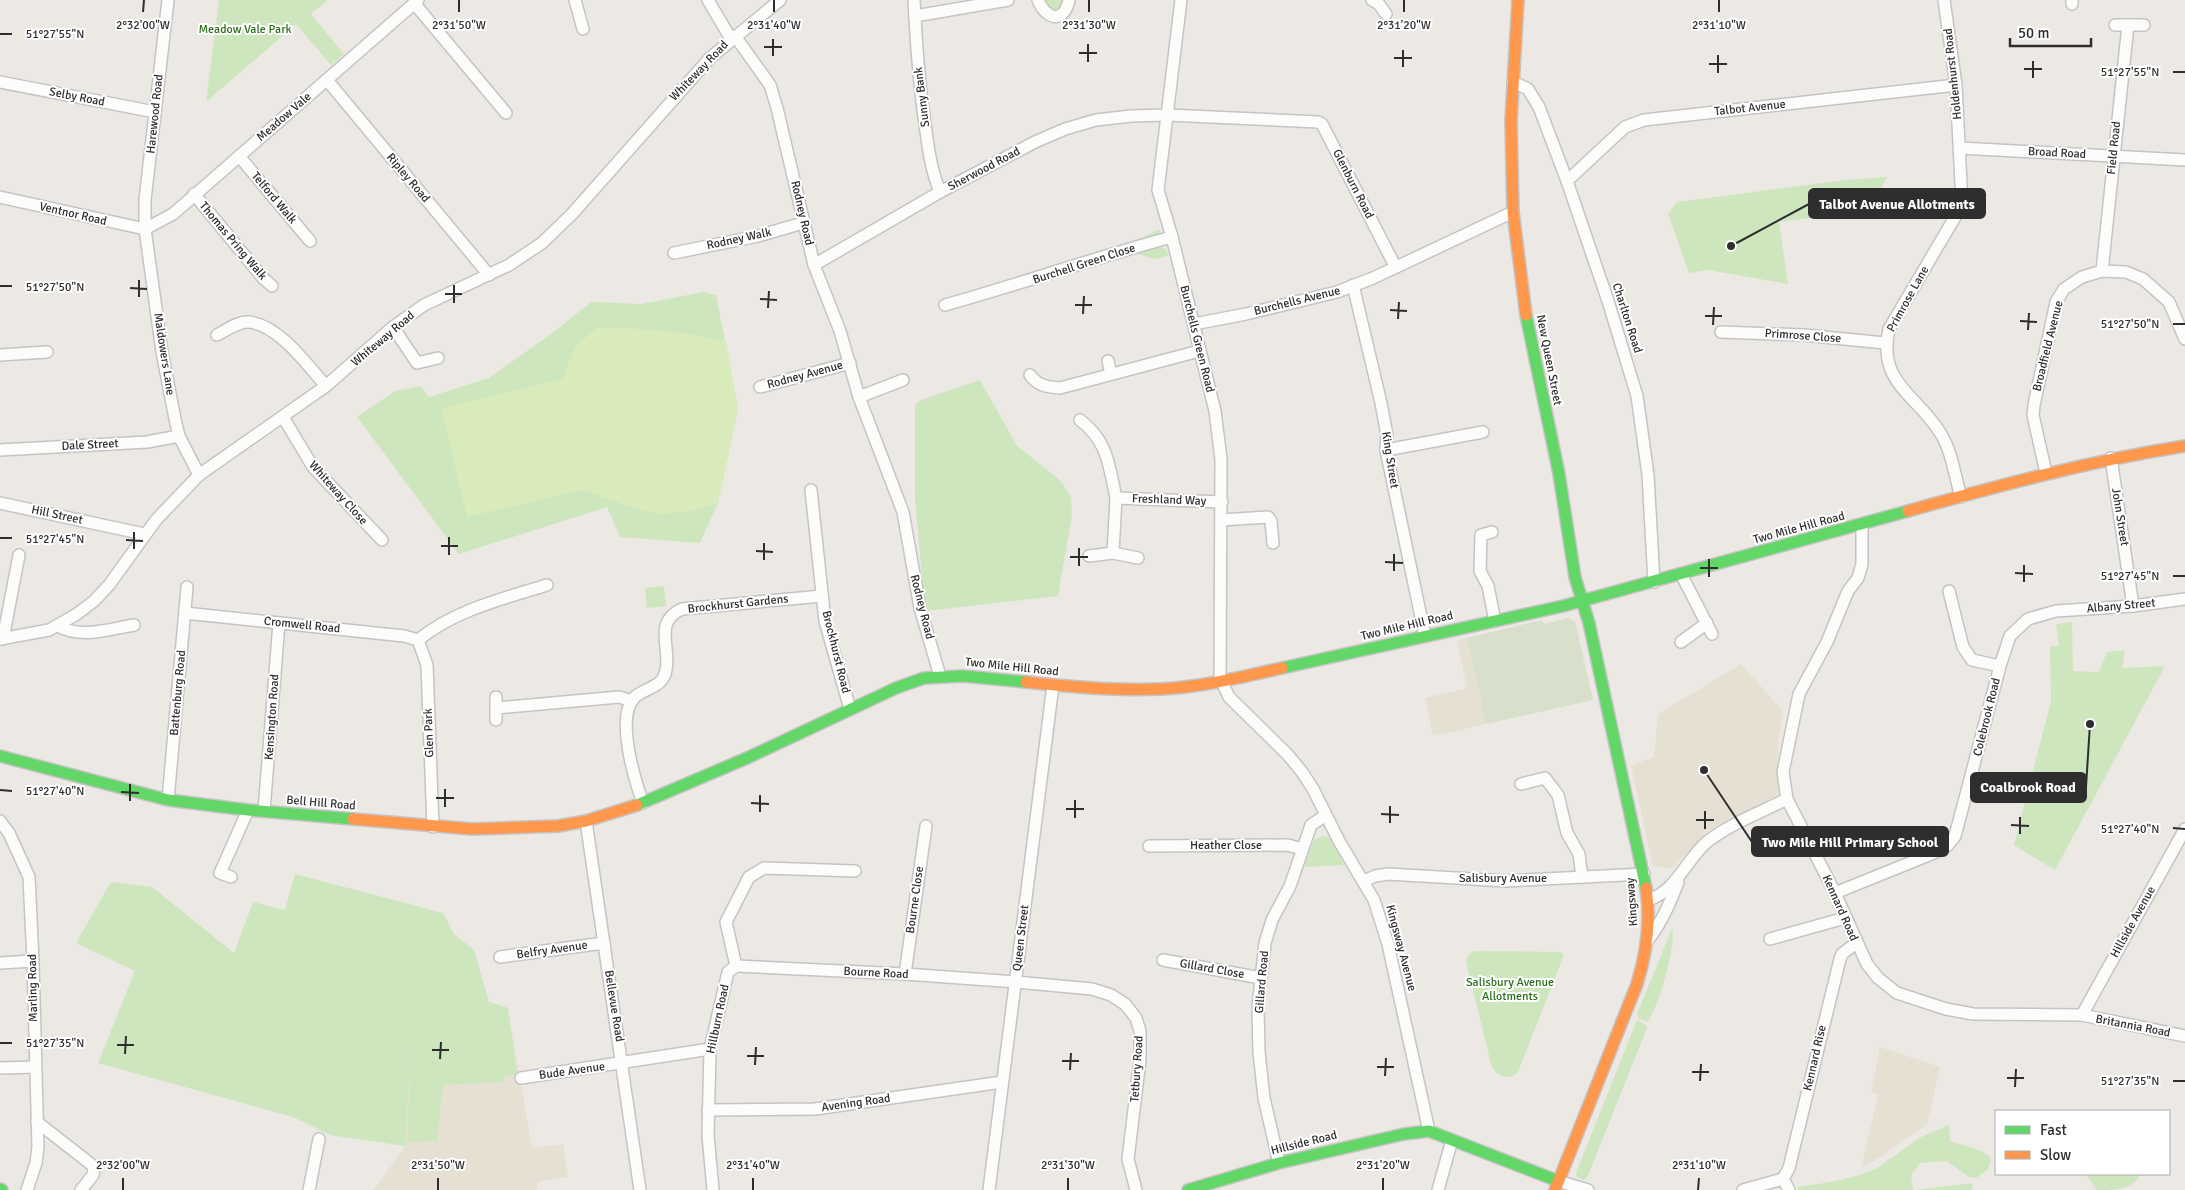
<svg xmlns="http://www.w3.org/2000/svg" width="2185" height="1190" font-family="Signika,sans-serif">
  <style>
    .education { fill: #e6e0d3 }
    .green { fill: #cee6be }
    .cemetery { fill: #d8e0cc }
    .pitch { fill: #d9eabb }
    .lines { fill: none; stroke-linecap: round; stroke-linejoin: round }
    .street-casing { stroke: #c5c4c5; stroke-width: 14 }
    .fast-casing { stroke: #c5c4c5; stroke-width: 14 }
    .slow-casing { stroke: #c5c4c5; stroke-width: 14 }
    .street { stroke: #fcfcfb; stroke-width: 11 }
    .fast { stroke: #63d668; stroke-width: 11 }
    .slow { stroke: #ff974d; stroke-width: 11 }
    .ticks { fill: none; stroke: #2e2e2e; stroke-width: 2 }
    .labels { text-anchor: middle; dominant-baseline: central; stroke-width: 4; stroke-linejoin: round; paint-order: stroke }
    .park-label { font-size: 12px; fill: #2c6e1b; stroke: #fff }
    .street-label { font-size: 12px; fill: #2e2e2e; stroke: #fff }
    .ticks-label { font-size: 12px; text-anchor: middle; fill: #2e2e2e; stroke: #fff; stroke-width: 4; stroke-linejoin: round; paint-order: stroke }
    .leader { fill: none; stroke: #2e2e2e; stroke-width: 2 }
    .callout-dot { fill: #2e2e2e; stroke: #fff; stroke-width: 2 }
    .callout { fill: #2e2e2e; stroke: #2e2e2e; stroke-width: 2 }
    .callout-label { font-size: 14px; text-anchor: middle; font-weight: bold; fill: #fff }
  </style>
  <rect width="100%" height="100%" fill="#ece8e4"/>
  <g class="education">
    <polygon points="1467,638 1486,724 1433,736 1425,698 1467,688 1457,640"/>
    <polygon points="1741,664 1782,710 1777,759 1778,795 1707,831 1672,868 1653,867 1631,765 1654,757 1658,714"/>
    <polygon points="415,980 508,1008 532,1148 563,1144 568,1177 538,1182 537,1190 374,1190 405,1146"/>
    <polygon points="1880,1047 1940,1067 1927,1125 1903,1140 1884,1155 1861,1168 1878,1095 1871,1092"/>
  </g>
  <g class="green">
    <polygon points="219,0 328,0 311,14 344,54 331,65 296,24 206,102"/>
    <polygon points="1044,0 1064,0 1062,6 1055,11 1051,10"/>
    <polygon points="1887,177 1869,213 1846,213 1779,222 1788,284 1708,270 1689,273 1668,214 1677,202 1846,180"/>
    <polygon points="1160,229 1159,235 1130,243"/>
    <polygon points="1160,247 1166,249 1168,256 1154,259 1135,253"/>
    <polygon points="704,292 716,295 738,408 718,503 700,543 620,537 607,507 459,554 357,417 395,391 421,386 429,397 489,378 555,331 591,302 641,304"/>
    <polygon points="980,380 1017,446 1060,480 1071,497 1072,515 1058,596 925,611 915,499 915,405 921,400"/>
    <polygon points="664,586 666,606 647,608 645,588"/>
    <polygon points="2072,622 2073,671 2099,672 2107,652 2125,650 2122,668 2165,666 2055,870 2014,845 2051,701 2050,646 2059,646 2056,624"/>
    <polygon points="1323,836 1330,838 1344,865 1304,867 1313,842 1315,839"/>
    <polygon points="295,874 443,913 454,934 474,950 489,1002 508,1008 517,1074 504,1076 505,1082 443,1085 437,1141 407,1142 411,1050 405,1146 330,1135 293,1117 98,1063 135,971 76,943 111,882 152,887 234,953 253,902 285,910"/>
    <path d="M1672,929c5,14 -14,81 -25,93l-9,-4 -1,-4z"/>
    <path d="M1474,951l87,1 3,3 -46,117c-10,10 -23,4 -27,-8l-25,-103 3,-7z"/>
    <polygon points="1637,1020 1646,1025 1647,1028 1587,1178 1583,1180 1577,1177 1576,1173"/>
    <path d="M1949,1125l1,16c16,6 29,6 41,17l-3,11 -12,9 -7,-1 -22,-16 -27,2 -9,12 2,15h-115v-3l33,-5 26,-6 20,-8 44,-31z"/>
    <path d="M2086,1174h55c-10,16 -24,16 -45,16z"/>
    <polygon points="1972,1183 1973,1190 1916,1190"/>
  </g>
  <polygon class="cemetery" points="1568,618 1575,621 1593,700 1486,724 1467,638 1542,620 1544,624"/>
  <path class="pitch" d="M598,327c43,2 86,3 128,15l12,66 -20,95 -25,8 -35,3 -18,-4 -57,-20 -116,27 -26,-109 121,-29 14,-33z"/>
  <g class="lines">
    <g class="street-casing">
      <g id="street">
        <polyline points="168,0 145,200 145,229 162,352 175,419 179,436 199,475"/>
        <polyline points="575,0 583,29"/>
        <polyline points="708,0 731,39"/>
        <path d="M914,0c2,41 5,83 11,124 3,23 6,46 15,68"/>
        <path d="M1038,0c8,20 26,24 31,0"/>
        <polyline points="1181,0 1158,190 1172,237 1215,411 1221,459 1220,682"/>
        <polyline points="1372,0 1378,3 1386,14"/>
        <path d="M1944,0l12,85 6,118 -4,9 -69,117c-12,55 28,65 52,105 11,18 14,43 20,63"/>
        <polyline points="414,3 506,113"/>
        <polyline points="2072,4 2072,0"/>
        <polyline points="915,16 1008,0"/>
        <polyline points="2115,25 2144,25"/>
        <polyline points="735,36 770,85 777,108 814,265 840,331 859,397 903,512 920,608 940,676"/>
        <polyline points="327,80 489,275"/>
        <polyline points="0,82 155,112"/>
        <polyline points="1513,82 1528,89 1539,107 1567,181 1608,301 1637,396 1648,475 1654,582"/>
        <polyline points="1960,148 2185,160"/>
        <polyline points="239,156 310,241"/>
        <polyline points="1567,181 1625,127 1644,120 1956,85"/>
        <polyline points="194,194 263,278 272,286"/>
        <polyline points="0,197 145,229"/>
        <polyline points="145,229 173,214 418,0"/>
        <polyline points="674,253 758,236 803,223"/>
        <polyline points="814,265 940,192 1035,142 1065,129 1096,120 1131,116 1168,115 1318,122 1322,124 1395,266"/>
        <polyline points="2102,271 2128,25"/>
        <polyline points="1353,285 1381,403 1387,435 1386,450 1425,636"/>
        <path d="M945,305c76,-21 151,-48 227,-68"/>
        <polyline points="1194,324 1246,314 1337,292 1373,278 1513,212"/>
        <polyline points="393,327 417,363 438,358"/>
        <polyline points="1721,332 1804,335 1885,343"/>
        <path d="M217,335c9,-5 22,-14 32,-13 30,3 59,44 77,64"/>
        <polyline points="0,355 47,352"/>
        <polyline points="1108,361 1111,374"/>
        <path d="M1030,375c8,11 17,12 30,13l139,-37"/>
        <polyline points="760,387 850,363"/>
        <polyline points="859,397 903,380"/>
        <polyline points="283,417 313,467 382,540"/>
        <path d="M1080,420c28,21 29,46 36,78l106,4"/>
        <polyline points="0,450 147,442 179,436"/>
        <polyline points="1386,450 1483,432"/>
        <polyline points="2111,458 2133,606"/>
        <polyline points="2046,473 2033,415 2034,405 2056,302 2064,289 2082,277 2102,271 2126,272 2143,279 2169,302 2185,339"/>
        <polyline points="811,490 825,621 850,709"/>
        <polyline points="0,503 144,534"/>
        <polyline points="1221,520 1268,517 1271,521 1273,543"/>
        <polyline points="1862,525 1862,564 1858,578 1848,591 1827,642 1799,694 1783,772 1787,799 1835,893 1867,964 1878,978 1897,993 1946,1009 1973,1014 2082,1015 2185,1036"/>
        <polyline points="1492,532 1481,535 1480,571 1488,586 1495,621"/>
        <polyline points="1113,553 1116,498"/>
        <polyline points="1089,556 1113,553 1138,558"/>
        <polyline points="1681,574 1712,634"/>
        <polyline points="1949,591 1963,647 1972,660 2000,666"/>
        <polyline points="185,613 404,636 418,640"/>
        <path d="M58,626c23,13 52,3 76,-1"/>
        <polyline points="0,639 49,630 77,614 94,601 109,585 156,520 199,475 326,386 393,327 424,305 509,265 542,243 572,214 710,58 780,0"/>
        <polyline points="3,639 19,555"/>
        <polyline points="418,640 427,665 433,827"/>
        <path d="M418,640c37,-30 84,-41 129,-55"/>
        <polyline points="1681,642 1707,623"/>
        <polyline points="1222,682 1229,697 1288,755 1302,772 1313,789 1339,841 1374,900 1388,944 1429,1131"/>
        <polyline points="496,697 496,720"/>
        <polyline points="497,708 619,697 632,701"/>
        <polyline points="1521,784 1545,778 1558,795 1567,833 1579,854 1582,877"/>
        <polyline points="168,800 187,587"/>
        <path d="M643,803c-8,-22 -29,-89 -7,-107 12,-9 27,-9 30,-26 5,-23 -13,-48 16,-61l140,-13"/>
        <polyline points="264,811 279,623"/>
        <polyline points="0,821 9,833 29,877 33,961 38,1147 36,1163 27,1190"/>
        <polyline points="586,821 640,1190"/>
        <polyline points="1149,846 1288,845 1302,849"/>
        <polyline points="231,877 220,873 248,810"/>
        <polyline points="1364,881 1375,876 1388,874 1506,881 1644,874"/>
        <polyline points="1835,893 1934,853 1947,846 1955,836 2000,666 2010,636 2028,619 2056,611 2133,606 2185,599"/>
        <path d="M1648,900c29,-9 38,-41 60,-59 24,-18 53,-29 79,-42"/>
        <polyline points="1770,939 1845,918"/>
        <path d="M1648,940c14,-18 22,-37 30,-58"/>
        <polyline points="500,957 604,943"/>
        <polyline points="1163,960 1261,978"/>
        <polyline points="0,963 33,961"/>
        <polyline points="736,966 905,974 1016,982 1092,989 1111,995 1125,1004 1136,1018 1140,1031 1140,1060 1128,1159 1136,1190"/>
        <polyline points="905,974 926,826"/>
        <polyline points="2082,1015 2185,829"/>
        <polyline points="0,1068 35,1067"/>
        <polyline points="521,1078 710,1049"/>
        <polyline points="708,1110 815,1109 1002,1082"/>
        <polyline points="37,1122 92,1165 94,1170 93,1175 81,1190"/>
        <polyline points="1279,1163 1264,1098 1259,1052 1258,1007 1265,943 1272,920 1290,886 1311,825 1326,815"/>
        <polyline points="1783,1179 1789,1168 1840,959 1842,954 1856,943"/>
        <polyline points="1783,1179 1789,1190"/>
        <polyline points="1558,1181 1588,1190"/>
        <polyline points="309,1190 319,1139"/>
        <polyline points="713,1190 708,1135 710,1049 728,972 736,966 726,922 749,877 764,868 855,871"/>
        <polyline points="989,1190 1053,685"/>
        <polyline points="1438,1190 1452,1140"/>
        <polyline points="1743,1190 1783,1179"/>
      </g>
    </g>
    <g class="fast-casing">
      <g id="fast">
        <polyline points="1526,315 1559,474 1575,577 1589,623 1646,888"/>
        <polyline points="1282,668 1563,606 1908,511"/>
        <polyline points="0,756 168,800 248,810 353,819"/>
        <polyline points="637,805 747,758 896,688 924,678 963,676 1026,682"/>
        <polyline points="0,1189 2,1190"/>
        <polyline points="1188,1190 1279,1163 1404,1134 1429,1131 1558,1181"/>
      </g>
    </g>
    <g class="slow-casing">
      <g id="slow">
        <polyline points="1518,0 1511,121 1513,212 1526,315"/>
        <path d="M1908,511c93,-26 182,-50 277,-65"/>
        <path d="M1026,682c44,5 90,9 135,7 41,-2 81,-12 121,-21"/>
        <polyline points="353,819 472,829 558,826 586,821 637,805"/>
        <path d="M1555,1190l82,-206c10,-32 14,-63 9,-96"/>
      </g>
    </g>
    <use href="#street" class="street"/>
    <use href="#fast" class="fast"/>
    <use href="#slow" class="slow"/>
  </g>
  <path class="ticks" d="M143,12l1,-12M459,12v-12M774,12v-12M1089,12v-12M1404,12v-12M1719,12v-12M0,34h12M764,47h18M1079,53h18M773,56v-17M1394,58h18M1088,62v-18M1709,64h18M1403,67v-17M2024,69h18M2173,72h12M1718,73v-18M2033,78v-17M0,286h12M130,288l17,1M445,294h17M139,297v-17M760,299l17,1M454,303v-18M1075,305h17M768,308l1,-17M1390,310l17,1M1083,314l1,-18M1705,316h17M1398,319l1,-17M2020,321l17,1M2173,324h12M1713,325l1,-18M2028,330l1,-17M0,538h12M126,540l17,1M441,546h17M134,549v-17M756,551l17,1M449,555v-18M1070,557h18M764,560v-17M1385,562l18,1M1079,566v-18M1700,568h18M1394,571v-17M2015,573l18,1M2173,576h12M1709,577v-18M2024,582v-17M0,790l12,1M121,792l18,1M436,798h18M130,801v-17M751,803l18,1M445,807v-18M1066,809h18M760,812v-17M1381,814l18,1M1075,818v-18M1696,820h18M1390,823v-17M2011,825l18,1M2173,828l12,1M1705,829v-18M2020,834v-17M0,1043h12M117,1045h17M432,1050h17M125,1054l1,-18M747,1056h17M440,1059l1,-17M1062,1061h17M755,1065l1,-18M1377,1067h17M1070,1070l1,-17M1692,1072h17M1385,1076l1,-18M2007,1078h17M1700,1081l1,-17M2173,1081h12M2015,1087l1,-18M123,1190v-12M438,1190v-12M753,1190v-12M1068,1190v-12M1383,1190v-12M1698,1190l1,-12"/>
  <g class="labels">
    <g class="park-label">
      <text x="245" y="29">Meadow Vale Park</text>
      <text x="1510" y="982">Salisbury Avenue<tspan x="1510" dy="14">Allotments</tspan></text>
    </g>
    <g class="street-label">
      <text transform="translate(699 71) rotate(-46)">Whiteway Road</text>
      <text transform="translate(1953 74) rotate(-96)">Holdenhurst Road</text>
      <text transform="translate(77 97) rotate(11)">Selby Road</text>
      <text transform="translate(922 97) rotate(-97)">Sunny Bank</text>
      <text transform="translate(1750 108) rotate(-6)">Talbot Avenue</text>
      <text transform="translate(155 114) rotate(-84)">Harewood Road</text>
      <text transform="translate(284 117) rotate(-41)">Meadow Vale</text>
      <text transform="translate(2114 148) rotate(-84)">Field Road</text>
      <text transform="translate(2057 153) rotate(3)">Broad Road</text>
      <text transform="translate(984 169) rotate(-28)">Sherwood Road</text>
      <text transform="translate(408 178) rotate(50)">Ripley Road</text>
      <text transform="translate(1353 184) rotate(63)">Glenburn Road</text>
      <text transform="translate(274 198) rotate(50)">Telford Walk</text>
      <text transform="translate(802 213) rotate(77)">Rodney Road</text>
      <text transform="translate(73 214) rotate(13)">Ventnor Road</text>
      <text transform="translate(739 239) rotate(-12)">Rodney Walk</text>
      <text transform="translate(233 241) rotate(50)">Thomas Pring Walk</text>
      <text transform="translate(1084 264) rotate(-18)">Burchell Green Close</text>
      <text transform="translate(1908 299) rotate(-61)">Primrose Lane</text>
      <text transform="translate(1297 301) rotate(-14)">Burchells Avenue</text>
      <text transform="translate(1627 318) rotate(72)">Charlton Road</text>
      <text transform="translate(1803 336) rotate(4)">Primrose Close</text>
      <text transform="translate(383 339) rotate(-40)">Whiteway Road</text>
      <text transform="translate(1197 339) rotate(76)">Burchells Green Road</text>
      <text transform="translate(2048 346) rotate(-76)">Broadfield Avenue</text>
      <text transform="translate(164 354) rotate(81)">Maldowers Lane</text>
      <text transform="translate(1549 360) rotate(79)">New Queen Street</text>
      <text transform="translate(805 375) rotate(-15)">Rodney Avenue</text>
      <text transform="translate(90 445) rotate(-3)">Dale Street</text>
      <text transform="translate(1390 460) rotate(81)">King Street</text>
      <text transform="translate(338 493) rotate(48)">Whiteway Close</text>
      <text transform="translate(1169 500) rotate(2)">Freshland Way</text>
      <text transform="translate(57 515) rotate(12)">Hill Street</text>
      <text transform="translate(2120 517) rotate(81)">John Street</text>
      <text transform="translate(1799 528) rotate(-15)">Two Mile Hill Road</text>
      <text transform="translate(738 604) rotate(-6)">Brockhurst Gardens</text>
      <text transform="translate(2121 606) rotate(-5)">Albany Street</text>
      <text transform="translate(922 607) rotate(76)">Rodney Road</text>
      <text transform="translate(302 625) rotate(6)">Cromwell Road</text>
      <text transform="translate(1407 626) rotate(-13)">Two Mile Hill Road</text>
      <text transform="translate(836 652) rotate(76)">Brockhurst Road</text>
      <text transform="translate(1012 667) rotate(6)">Two Mile Hill Road</text>
      <text transform="translate(178 693) rotate(-85)">Battenburg Road</text>
      <text transform="translate(272 717) rotate(-86)">Kensington Road</text>
      <text transform="translate(1987 717) rotate(-76)">Colebrook Road</text>
      <text transform="translate(429 733) rotate(-92)">Glen Park</text>
      <text transform="translate(321 803) rotate(5)">Bell Hill Road</text>
      <text x="1226" y="845">Heather Close</text>
      <text x="1503" y="878">Salisbury Avenue</text>
      <text transform="translate(915 900) rotate(-82)">Bourne Close</text>
      <text transform="translate(1632 902) rotate(-94)">Kingsway</text>
      <text transform="translate(1840 908) rotate(66)">Kennard Road</text>
      <text transform="translate(2133 922) rotate(-61)">Hillside Avenue</text>
      <text transform="translate(1021 938) rotate(-83)">Queen Street</text>
      <text transform="translate(1401 948) rotate(75)">Kingsway Avenue</text>
      <text transform="translate(552 950) rotate(-8)">Belfry Avenue</text>
      <text transform="translate(1212 969) rotate(10)">Gillard Close</text>
      <text transform="translate(876 973) rotate(3)">Bourne Road</text>
      <text transform="translate(1262 982) rotate(-85)">Gillard Road</text>
      <text transform="translate(33 988) rotate(-91)">Marling Road</text>
      <text transform="translate(614 1006) rotate(81)">Bellevue Road</text>
      <text transform="translate(718 1019) rotate(-78)">Hillburn Road</text>
      <text transform="translate(2133 1026) rotate(11)">Britannia Road</text>
      <text transform="translate(1815 1058) rotate(-77)">Kennard Rise</text>
      <text transform="translate(1137 1069) rotate(-86)">Tetbury Road</text>
      <text transform="translate(572 1071) rotate(-8)">Bude Avenue</text>
      <text transform="translate(856 1103) rotate(-8)">Avening Road</text>
      <text transform="translate(1304 1143) rotate(-14)">Hillside Road</text>
    </g>
  </g>
  <g class="ticks-label">
    <text x="143" y="29">2°32'00"W</text>
    <text x="459" y="29">2°31'50"W</text>
    <text x="774" y="29">2°31'40"W</text>
    <text x="1089" y="29">2°31'30"W</text>
    <text x="1404" y="29">2°31'20"W</text>
    <text x="1719" y="29">2°31'10"W</text>
    <text x="55" y="38">51°27'55"N</text>
    <text x="2130" y="76">51°27'55"N</text>
    <text x="55" y="291">51°27'50"N</text>
    <text x="2130" y="328">51°27'50"N</text>
    <text x="55" y="543">51°27'45"N</text>
    <text x="2130" y="580">51°27'45"N</text>
    <text x="55" y="795">51°27'40"N</text>
    <text x="2130" y="833">51°27'40"N</text>
    <text x="55" y="1047">51°27'35"N</text>
    <text x="2130" y="1085">51°27'35"N</text>
    <text x="123" y="1169">2°32'00"W</text>
    <text x="438" y="1169">2°31'50"W</text>
    <text x="753" y="1169">2°31'40"W</text>
    <text x="1068" y="1169">2°31'30"W</text>
    <text x="1383" y="1169">2°31'20"W</text>
    <text x="1699" y="1169">2°31'10"W</text>
  </g>
  <path class="leader" d="M1731 246L1809 204M2090 724L2086 787M1704 770L1752 842"/>
  <g class="callout-dot">
    <circle cx="1731" cy="246" r="5"/>
    <circle cx="2090" cy="724" r="5"/>
    <circle cx="1704" cy="770" r="5"/>
  </g>
  <g class="callout">
    <rect x="1809" y="189" width="176" height="29" rx="5"/>
    <rect x="1971" y="773" width="115" height="29" rx="5"/>
    <rect x="1752" y="827" width="196" height="29" rx="5"/>
  </g>
  <g class="callout-label">
    <text x="1897" y="209">Talbot Avenue Allotments</text>
    <text x="2028" y="792">Coalbrook Road</text>
    <text x="1850" y="847">Two Mile Hill Primary School</text>
  </g>
  <rect x="1995" y="1110" width="175" height="65" fill="#ffffff" stroke="#ababab"/>
  <rect x="2005" y="1126" width="25" height="8" fill="#63d668" stroke="#ababab"/>
  <text x="2040" y="1135" font-size="15" fill="#2e2e2e">Fast</text>
  <rect x="2005" y="1151" width="25" height="8" fill="#ff974d" stroke="#ababab"/>
  <text x="2040" y="1160" font-size="15" fill="#2e2e2e">Slow</text>
  <path d="M2010 38v8h81v-8" fill="none" stroke="#2e2e2e" stroke-width="2.5"/>
  <text x="2018" y="38" font-size="15" fill="#2e2e2e" stroke="#ffffff" stroke-width="4" paint-order="stroke">50 m</text>
</svg>
